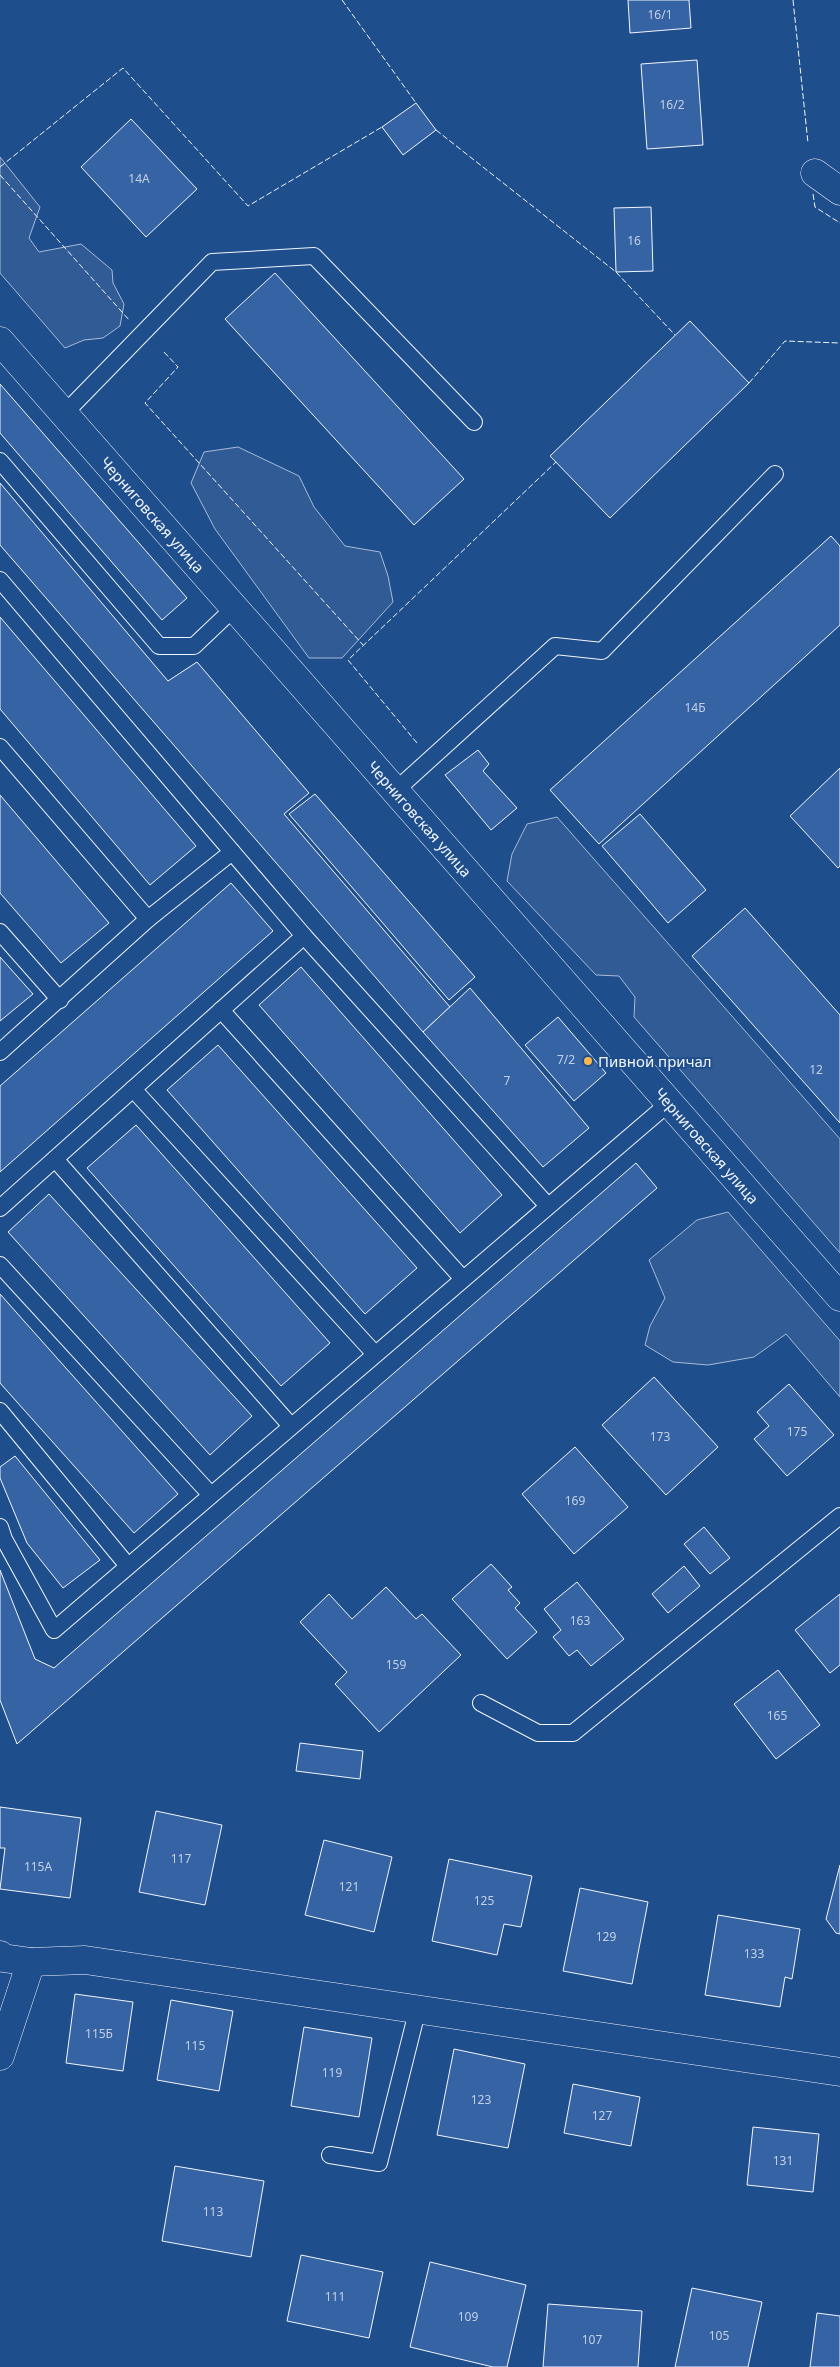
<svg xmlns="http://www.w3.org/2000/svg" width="840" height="2367" font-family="'Noto Sans',sans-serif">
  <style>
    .built { fill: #305b95; stroke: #a8bbd7 }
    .building { fill: #3563a3; stroke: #f2f6ff }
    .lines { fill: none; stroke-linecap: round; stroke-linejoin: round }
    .service-casing { stroke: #f2f6ff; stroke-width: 18 }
    .minor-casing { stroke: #f2f6ff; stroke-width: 29 }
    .tertiary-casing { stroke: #f2f6ff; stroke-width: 29 }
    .service { stroke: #1f4e8c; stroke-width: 16 }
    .minor { stroke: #1f4e8c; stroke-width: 28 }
    .tertiary { stroke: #1f4e8c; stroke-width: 28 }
    .fence { stroke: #f2f6ff; stroke-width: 1; stroke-dasharray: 6 2.5; stroke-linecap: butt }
    .poi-dot { fill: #ffb74d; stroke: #1f4e8c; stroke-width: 2 }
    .labels { text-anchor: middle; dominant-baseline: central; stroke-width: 4; stroke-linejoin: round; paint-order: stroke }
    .number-label { font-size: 12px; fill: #c3d1e8 }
    .street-label { font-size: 15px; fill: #f2f6ff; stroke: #1f4e8c }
    .poi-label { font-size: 15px; fill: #f2f6ff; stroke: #1f4e8c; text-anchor: start }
  </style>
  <rect width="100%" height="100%" fill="#1f4e8c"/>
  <g class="built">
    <polygon points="0,157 40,207 29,238 39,252 81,244 112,270 113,283 124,304 120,326 103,338 84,340 65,348 0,273"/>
    <polygon points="238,447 299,476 314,507 345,546 380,552 388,576 393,602 342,658 309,658 215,529 191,483 204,452"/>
    <polygon points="557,817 840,1139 840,1253 634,1017 635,997 619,976 596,975 507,881 512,854 527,824"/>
    <polygon points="728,1212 840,1341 840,1397 786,1334 754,1357 708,1365 673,1362 645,1345 650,1326 665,1298 649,1260 697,1220"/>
  </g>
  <g class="building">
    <polygon points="628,0 689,0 691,28 630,33"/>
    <polygon points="697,60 703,145 647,149 641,64"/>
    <polygon points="416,103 436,130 403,155 382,127"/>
    <polygon points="131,119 197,189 146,237 81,167"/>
    <polygon points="651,207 653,271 616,272 614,208"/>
    <polygon points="275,273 464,479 414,525 225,319"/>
    <polygon points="690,321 749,383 610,518 550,456"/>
    <polygon points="0,384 187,598 162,620 0,433"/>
    <polygon points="0,483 168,681 197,662 309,793 284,814 450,1007 423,1032 0,545"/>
    <polygon points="831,536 840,546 840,625 599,844 550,790"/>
    <polygon points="0,617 196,846 150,885 0,709"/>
    <polygon points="478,750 489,764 483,771 517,808 491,830 445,775"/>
    <polygon points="840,768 840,866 838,868 790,816"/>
    <polygon points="315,794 475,977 449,1000 289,814"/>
    <polygon points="0,795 109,923 61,963 0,893"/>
    <polygon points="640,814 706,890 668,923 602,846"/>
    <polygon points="231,883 273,931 0,1172 0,1086"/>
    <polygon points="745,908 840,1015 840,1123 692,956"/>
    <polygon points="0,957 33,994 0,1021"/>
    <polygon points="301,967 502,1195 460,1233 259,1005"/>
    <polygon points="470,988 589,1128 543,1167 423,1032"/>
    <polygon points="558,1017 606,1073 574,1101 525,1045"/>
    <polygon points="218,1045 417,1268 365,1314 167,1090"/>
    <polygon points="136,1125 330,1343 281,1386 87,1168"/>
    <polygon points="636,1163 657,1188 17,1744 0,1700 0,1570 35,1659 54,1668"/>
    <polygon points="49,1194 252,1416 210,1455 8,1232"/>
    <polygon points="0,1294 178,1494 134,1533 0,1383"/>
    <polygon points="654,1377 718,1447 666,1495 602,1425"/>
    <polygon points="789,1384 834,1435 787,1476 754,1439 769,1426 757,1412"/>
    <polygon points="575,1447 628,1507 574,1554 522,1494"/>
    <polygon points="15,1456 100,1560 63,1588 27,1543 0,1478 0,1467"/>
    <polygon points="704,1527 730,1558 710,1574 684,1544"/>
    <polygon points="491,1564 512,1587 508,1590 520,1603 515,1608 537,1632 507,1659 452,1599"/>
    <polygon points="684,1566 700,1586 668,1613 652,1594"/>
    <polygon points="577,1582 624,1639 591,1666 577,1650 569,1656 553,1637 561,1630 544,1609"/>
    <polygon points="386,1587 416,1619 422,1614 461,1655 379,1732 335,1684 347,1672 300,1622 329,1594 352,1619"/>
    <polygon points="840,1594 840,1665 830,1673 795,1630"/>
    <polygon points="778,1670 820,1725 776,1759 734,1704"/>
    <polygon points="300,1743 363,1751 360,1779 296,1771"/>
    <polygon points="0,1807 81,1818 70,1898 0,1889 5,1848 0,1848"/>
    <polygon points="156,1811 222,1825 205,1905 139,1892"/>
    <polygon points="324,1840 392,1857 374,1932 305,1915"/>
    <polygon points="449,1859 532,1876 521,1927 504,1924 497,1955 432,1941"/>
    <polygon points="840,1865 840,1934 836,1933 826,1919"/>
    <polygon points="580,1888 648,1902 632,1984 563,1971"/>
    <polygon points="718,1915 800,1929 792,1979 785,1977 780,2007 705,1995"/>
    <polygon points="75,1994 133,2002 123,2071 66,2063"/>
    <polygon points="171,2000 233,2011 219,2091 157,2080"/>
    <polygon points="304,2027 372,2038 359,2117 291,2106"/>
    <polygon points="454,2049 525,2064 508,2148 437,2135"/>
    <polygon points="573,2084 640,2097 631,2146 564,2133"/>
    <polygon points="753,2127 819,2134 813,2192 747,2185"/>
    <polygon points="175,2166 264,2181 251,2257 162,2241"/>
    <polygon points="301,2255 383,2272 369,2338 287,2321"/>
    <polygon points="430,2262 526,2285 507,2367 493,2367 410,2347"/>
    <polygon points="692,2288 762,2302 748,2367 675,2367"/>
    <polygon points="548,2304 642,2311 638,2367 543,2367"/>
    <polygon points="817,2313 840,2316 840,2367 810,2367"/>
  </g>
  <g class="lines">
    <g class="service-casing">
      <g id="service">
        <polyline points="64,414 212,262 314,256 474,422"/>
        <polyline points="0,461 159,646 194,646 234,608"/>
        <polyline points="0,580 304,936 548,1206"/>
        <polyline points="0,747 148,919"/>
        <polyline points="395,791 555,646 602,651 775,474"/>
        <polyline points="0,932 60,1000"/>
        <polyline points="221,1010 463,1279"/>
        <polyline points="0,1052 148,919 232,852"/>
        <polyline points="133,1089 375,1354"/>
        <polyline points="55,1159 291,1426"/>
        <polyline points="0,1208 304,936"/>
        <polyline points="0,1265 211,1495"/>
        <polyline points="0,1411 128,1566"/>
        <polyline points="0,1527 4,1539 54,1630 669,1103"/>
        <polyline points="481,1703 538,1733 573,1733 840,1516"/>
        <polyline points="330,2155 379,2163 418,2008"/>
      </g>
    </g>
    <g class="minor-casing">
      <g id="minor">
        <polyline points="815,173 840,191"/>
        <polyline points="0,1955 3,1958 31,1962 85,1960 840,2072"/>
        <polyline points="0,2056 31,1962"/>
      </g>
    </g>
    <g class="tertiary-casing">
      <g id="tertiary">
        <path id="s1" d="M0,341l840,956"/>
      </g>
    </g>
    <use href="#service" class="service"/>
    <use href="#minor" class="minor"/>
    <use href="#tertiary" class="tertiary"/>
    <g class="fence">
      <polyline points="342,0 416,103"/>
      <polyline points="793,0 808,143"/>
      <polyline points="436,130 616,272 675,335"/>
      <polyline points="0,167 123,68 248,206 382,127"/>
      <polyline points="0,175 130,321"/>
      <polyline points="813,194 815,207 840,223"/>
      <polyline points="164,352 178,367 145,403 363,645"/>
      <polyline points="749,383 785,341 840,343"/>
      <polyline points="417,743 348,660 556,462"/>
    </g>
  </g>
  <circle class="poi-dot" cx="588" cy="1061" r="5"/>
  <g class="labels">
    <g class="number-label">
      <text x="660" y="14">16/1</text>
      <text x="672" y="104">16/2</text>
      <text x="139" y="178">14А</text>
      <text x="634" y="240">16</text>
      <text x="695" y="707">14Б</text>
      <text x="566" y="1059">7/2</text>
      <text x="816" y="1069">12</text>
      <text x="507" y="1080">7</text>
      <text x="797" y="1431">175</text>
      <text x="660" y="1436">173</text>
      <text x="575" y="1500">169</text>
      <text x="580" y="1620">163</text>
      <text x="396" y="1664">159</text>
      <text x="777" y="1715">165</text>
      <text x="181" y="1858">117</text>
      <text x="38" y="1866">115А</text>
      <text x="349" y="1886">121</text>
      <text x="484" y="1900">125</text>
      <text x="606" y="1936">129</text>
      <text x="754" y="1953">133</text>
      <text x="99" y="2033">115Б</text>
      <text x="195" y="2045">115</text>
      <text x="332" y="2072">119</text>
      <text x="481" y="2099">123</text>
      <text x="602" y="2115">127</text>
      <text x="783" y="2160">131</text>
      <text x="213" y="2211">113</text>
      <text x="335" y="2296">111</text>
      <text x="468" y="2316">109</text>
      <text x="719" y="2335">105</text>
      <text x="592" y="2339">107</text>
    </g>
    <g class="street-label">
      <text stroke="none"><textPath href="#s1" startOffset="231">Черниговская улица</textPath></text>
      <text stroke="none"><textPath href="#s1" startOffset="636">Черниговская улица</textPath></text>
      <text stroke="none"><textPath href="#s1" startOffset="1071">Черниговская улица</textPath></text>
    </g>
    <g class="poi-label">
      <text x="598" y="1061">Пивной причал</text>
    </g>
  </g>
</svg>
